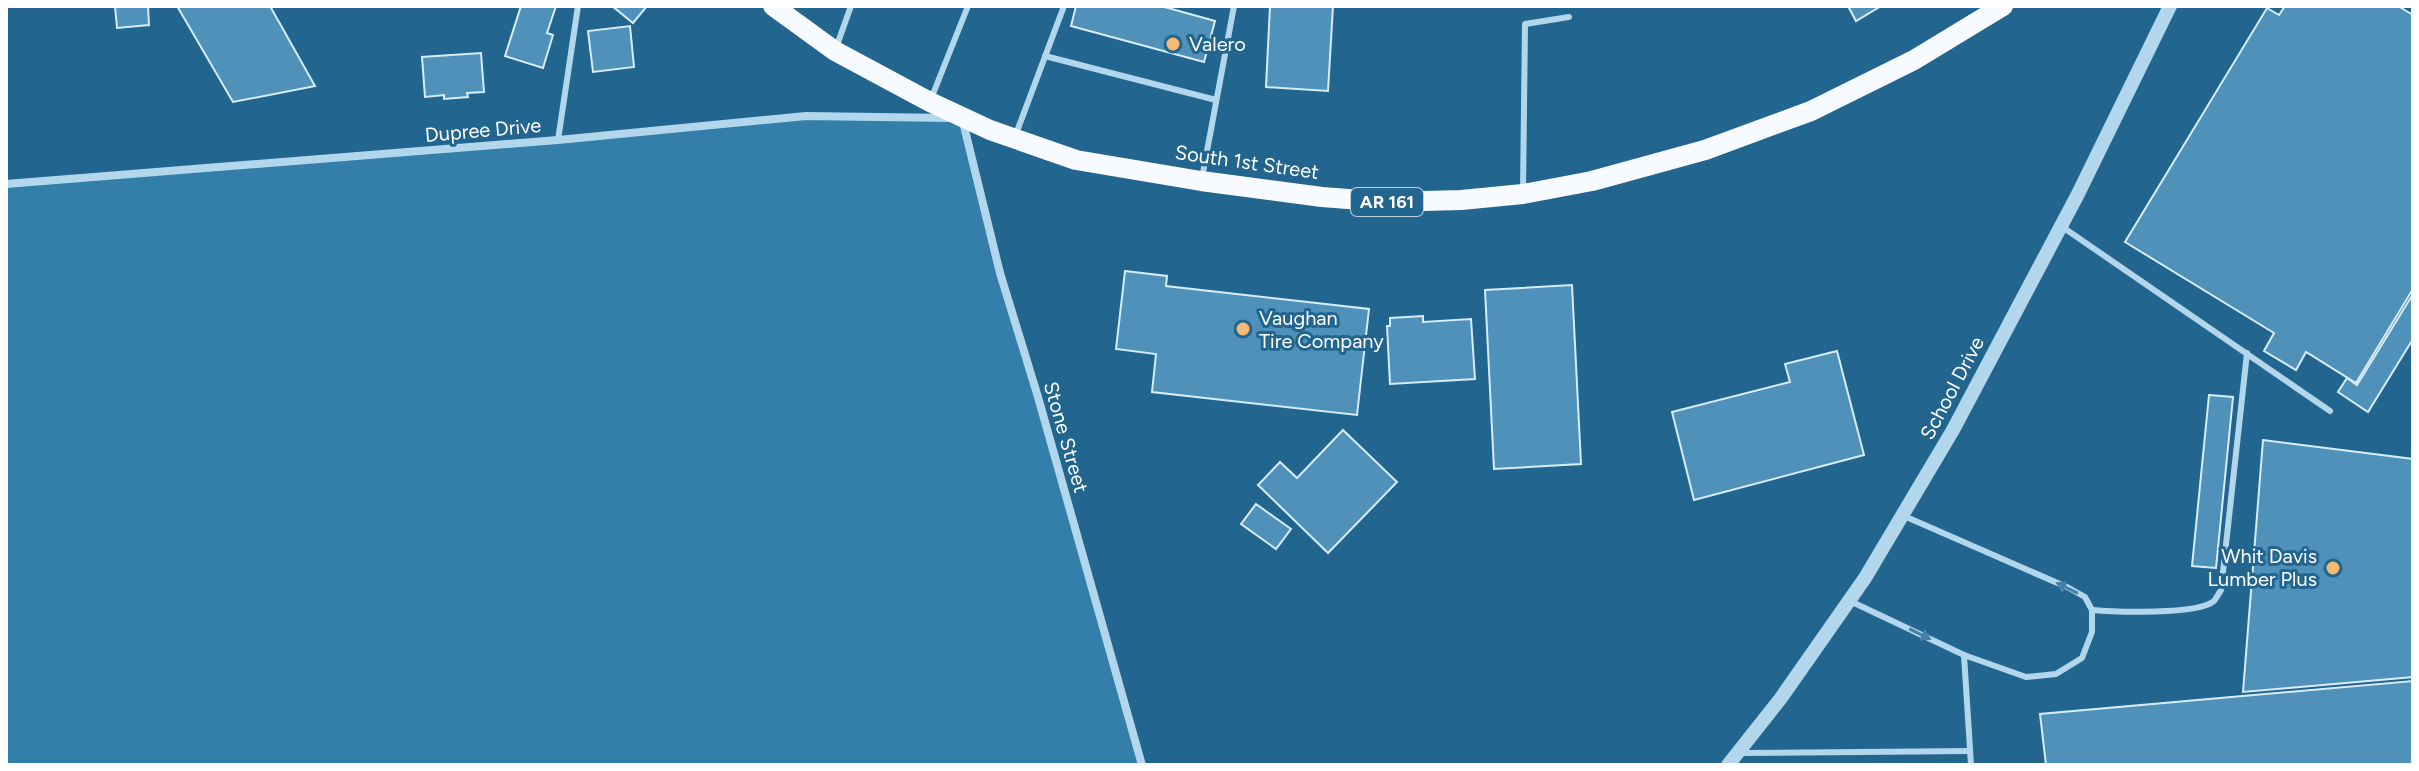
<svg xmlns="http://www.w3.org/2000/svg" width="2419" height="771" font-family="Figtree,sans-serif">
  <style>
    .green { fill: #337faa }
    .building { fill: #4f91b8; stroke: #d7ecf9; stroke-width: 2 }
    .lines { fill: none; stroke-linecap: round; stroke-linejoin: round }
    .service { stroke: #b2d7ec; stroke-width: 6 }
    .minor { stroke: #b2d7ec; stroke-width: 8 }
    .tertiary { stroke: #b2d7ec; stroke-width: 14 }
    .primary { stroke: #f7fbff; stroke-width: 20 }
    .oneway { fill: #4682a6 }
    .poi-dot { fill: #f8b974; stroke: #22658f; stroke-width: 3 }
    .labels { text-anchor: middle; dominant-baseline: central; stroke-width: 6; stroke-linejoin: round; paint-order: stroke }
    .shield { fill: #22658f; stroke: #bdd1dd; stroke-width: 2 }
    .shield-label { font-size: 18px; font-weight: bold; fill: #fff }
    .poi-label { font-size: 20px; fill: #fff; stroke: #22658f; text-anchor: start }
    .street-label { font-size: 20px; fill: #fff; stroke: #22658f }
  </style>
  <rect width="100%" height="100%" fill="#22658f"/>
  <polygon class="green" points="962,118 1000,273 1141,765 6,765 6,184 744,121"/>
  <g class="building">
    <polygon points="115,6 148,6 149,25 117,28"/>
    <polygon points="177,6 270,6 315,86 233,102"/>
    <polygon points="521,6 556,6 547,33 553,35 543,68 505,56"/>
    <polygon points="612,6 647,6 633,23"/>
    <polygon points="1076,6 1161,6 1215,21 1204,62 1071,26"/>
    <polygon points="1270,6 1333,6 1328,91 1266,87"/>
    <polygon points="1848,6 1881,6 1856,21"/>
    <polygon points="2285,6 2398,6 2413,15 2413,289 2356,383 2306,352 2296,370 2264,351 2274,333 2125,242 2267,8 2279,15"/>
    <polygon points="630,26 634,67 593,72 588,31"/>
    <polygon points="481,53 484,92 467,93 468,97 444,99 444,95 425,97 422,57"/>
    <polygon points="1125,271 1167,276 1166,286 1369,309 1357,415 1152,392 1156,354 1116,349"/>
    <polygon points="1572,285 1581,464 1494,469 1485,290"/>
    <polygon points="2413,294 2413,339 2368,412 2338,392 2347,378 2357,385"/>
    <polygon points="1423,316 1423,322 1471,319 1475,379 1390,384 1387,326 1390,326 1390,318"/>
    <polygon points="1837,351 1864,455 1694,500 1672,412 1790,382 1785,364"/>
    <polygon points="2209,395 2233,397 2216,568 2192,566"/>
    <polygon points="1343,430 1397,482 1328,553 1258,485 1280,462 1297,478"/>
    <polygon points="2263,440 2413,459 2413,677 2243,692"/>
    <polygon points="1256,504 1291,529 1276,549 1241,524"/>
    <polygon points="2413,681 2413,765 2046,765 2040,714"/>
  </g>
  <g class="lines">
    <g class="service">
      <polyline points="836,48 851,6"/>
      <polyline points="1045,56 1216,100"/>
      <polyline points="931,99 968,6"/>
      <polyline points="1016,134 1064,6"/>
      <polyline points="558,140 578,6"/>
      <polyline points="1202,178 1234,6"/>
      <polyline points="1523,191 1525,24 1569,17"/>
      <polyline points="2061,226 2330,411"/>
      <polyline points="1850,601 1964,655 2026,677 2056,674 2082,658 2092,632 2092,610 2085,597 2069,588 1904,516"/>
      <path d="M2092,610c22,2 106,5 122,-9 2,-2 5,-8 7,-11l26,-237"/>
      <polyline points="1964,655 1971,765"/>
      <polyline points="1740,753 1970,751"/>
    </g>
    <g class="minor">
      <polyline points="962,118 1000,273 1038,397 1142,765"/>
      <polyline points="6,184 558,140 806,116 949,118"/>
    </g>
    <polyline class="tertiary" points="1728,765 1781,698 1865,578 1953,430 2078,194 2170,6"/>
    <polyline class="primary" points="773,6 835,51 930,102 990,130 1076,160 1201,181 1322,197 1387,202 1461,200 1523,194 1592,181 1705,150 1811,111 1914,60 2003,6"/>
  </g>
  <defs><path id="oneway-solid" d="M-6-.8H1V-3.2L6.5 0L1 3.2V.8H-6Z" transform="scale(2)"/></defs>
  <g class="oneway">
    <use href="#oneway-solid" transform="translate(2067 588) rotate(-154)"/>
    <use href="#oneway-solid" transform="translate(1920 634) rotate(26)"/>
  </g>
  <g class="poi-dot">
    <circle cx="1173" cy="44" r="8"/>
    <circle cx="1243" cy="329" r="8"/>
    <circle cx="2333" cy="568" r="8"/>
  </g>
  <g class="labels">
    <rect class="shield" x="1351" y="188" width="72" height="28" rx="6"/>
    <g class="shield-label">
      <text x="1387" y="202">AR 161</text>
    </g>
    <g class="poi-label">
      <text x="1189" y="44">Valero</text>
      <text x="1259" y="318">Vaughan<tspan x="1259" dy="23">Tire Company</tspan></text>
      <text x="2317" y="556" text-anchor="end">Whit Davis<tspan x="2317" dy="23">Lumber Plus</tspan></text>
    </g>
    <g class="street-label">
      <text transform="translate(483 130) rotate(-5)">Dupree Drive</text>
      <text transform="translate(1247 162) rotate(8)">South 1st Street</text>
      <text transform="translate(1952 388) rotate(-62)">School Drive</text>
      <text transform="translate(1066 437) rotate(74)">Stone Street</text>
    </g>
  </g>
  <rect width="2419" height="771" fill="none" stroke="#ffffff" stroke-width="16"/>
</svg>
